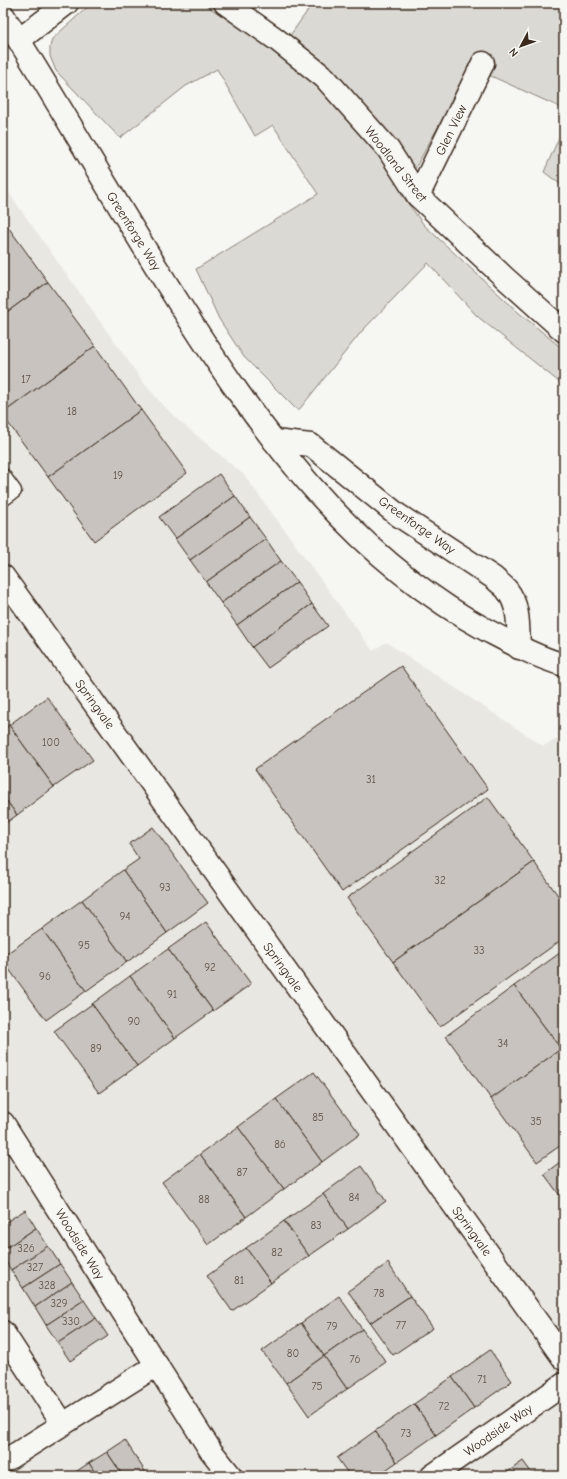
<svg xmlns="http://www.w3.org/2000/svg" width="567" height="1479" font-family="'Comic Neue',sans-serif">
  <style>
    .built { fill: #e8e7e2 }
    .green { fill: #dad9d3; stroke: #8a8278 }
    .building { fill: #c8c3be; stroke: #3b2a1e }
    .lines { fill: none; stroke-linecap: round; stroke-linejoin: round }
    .service-casing { stroke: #3b2a1e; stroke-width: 17 }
    .minor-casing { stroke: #3b2a1e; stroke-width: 25 }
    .tertiary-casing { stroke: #3b2a1e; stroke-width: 25 }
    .service { stroke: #f6f6f2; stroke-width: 14 }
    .minor { stroke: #f6f6f2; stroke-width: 22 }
    .tertiary { stroke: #f6f6f2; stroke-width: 22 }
    .labels { text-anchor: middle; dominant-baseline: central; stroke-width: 4; stroke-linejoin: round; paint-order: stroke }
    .number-label { font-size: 11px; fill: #5e5046 }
    .street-label { font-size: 13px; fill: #3b2a1e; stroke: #f6f6f2 }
  </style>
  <rect width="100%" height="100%" fill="#f6f6f2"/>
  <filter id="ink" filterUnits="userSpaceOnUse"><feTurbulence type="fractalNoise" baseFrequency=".025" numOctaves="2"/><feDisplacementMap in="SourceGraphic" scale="8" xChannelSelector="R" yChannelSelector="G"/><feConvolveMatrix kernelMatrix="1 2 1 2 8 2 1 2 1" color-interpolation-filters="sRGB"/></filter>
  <g filter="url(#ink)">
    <polygon class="built" points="3,89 8,107 4,174 6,186 11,196 143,382 160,402 178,420 244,475 373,651 386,642 543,746 555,740 564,741 564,1476 3,1476"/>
    <g class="green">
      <polygon points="92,3 202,3 279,51 313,3 564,3 564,109 471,67 401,194 424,225 518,312 564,350 564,386 477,316 428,263 362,331 298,411 244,357 219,319 196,269 318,194 273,125 255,136 217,69 186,86 120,138 56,71 50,56 50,47 52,39"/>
      <polygon points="564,126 564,187 544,172"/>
    </g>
    <g class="building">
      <polygon points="3,220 48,282 3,315"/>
      <polygon points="48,282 95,346 3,413 3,315"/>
      <polygon points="95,346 141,410 48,477 3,416 3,413"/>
      <polygon points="141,410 187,473 94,541 48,477"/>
      <polygon points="219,474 235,496 175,539 159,517"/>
      <polygon points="235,496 250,517 190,560 175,539"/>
      <polygon points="250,517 266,539 206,582 190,560"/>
      <polygon points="266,539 281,561 221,603 206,582"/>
      <polygon points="281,561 297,582 237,625 221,603"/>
      <polygon points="297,582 312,604 252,647 237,625"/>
      <polygon points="312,604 328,626 268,668 252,647"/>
      <polygon points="401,666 488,789 342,892 255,769"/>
      <polygon points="47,697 93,760 54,787 9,725"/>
      <polygon points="9,725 54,787 17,815 3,796 3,729"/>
      <polygon points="3,796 17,815 3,825"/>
      <polygon points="488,797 534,862 393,962 347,898"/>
      <polygon points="153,827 208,903 167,933 123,870 139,859 129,844"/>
      <polygon points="534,862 564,904 564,938 440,1027 393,962"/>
      <polygon points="123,870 167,933 127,962 82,900"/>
      <polygon points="82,900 127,962 86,991 42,929"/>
      <polygon points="206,922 251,984 213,1011 168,949"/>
      <polygon points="42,929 86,991 46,1020 3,961 3,956"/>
      <polygon points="168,949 213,1011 175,1038 130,976"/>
      <polygon points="564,950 564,1046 561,1049 514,986"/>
      <polygon points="130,976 175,1038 137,1066 92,1004"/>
      <polygon points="514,986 561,1049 491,1099 446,1036"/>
      <polygon points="92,1004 137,1066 99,1093 54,1031"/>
      <polygon points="561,1049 564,1054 564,1143 537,1162 491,1099"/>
      <polygon points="314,1072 360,1134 322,1162 276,1099"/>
      <polygon points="276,1099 322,1162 284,1189 238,1127"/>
      <polygon points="238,1127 284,1189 246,1217 200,1154"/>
      <polygon points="200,1154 246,1217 208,1245 162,1182"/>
      <polygon points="564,1159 564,1201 544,1174"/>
      <polygon points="361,1166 386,1201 348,1229 323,1194"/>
      <polygon points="323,1194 348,1229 309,1256 284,1221"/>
      <polygon points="25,1210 36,1228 3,1250 3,1224"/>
      <polygon points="284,1221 309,1256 271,1283 246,1248"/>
      <polygon points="36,1228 48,1246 11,1270 3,1258 3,1250"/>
      <polygon points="48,1246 60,1264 23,1288 11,1270"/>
      <polygon points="246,1248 271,1283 232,1311 207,1276"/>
      <polygon points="388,1263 410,1296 370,1323 348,1291"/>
      <polygon points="60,1264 72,1282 35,1307 23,1288"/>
      <polygon points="72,1282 84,1300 46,1325 35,1307"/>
      <polygon points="339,1296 362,1329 324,1356 301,1323"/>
      <polygon points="410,1296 433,1328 393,1355 370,1323"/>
      <polygon points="84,1300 96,1318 58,1343 46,1325"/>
      <polygon points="96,1318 108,1336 70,1361 58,1343"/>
      <polygon points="301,1323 324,1356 286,1383 262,1351"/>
      <polygon points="362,1329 386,1362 347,1389 324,1356"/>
      <polygon points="490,1350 512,1381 474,1408 452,1377"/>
      <polygon points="324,1356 347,1389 309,1416 286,1383"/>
      <polygon points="452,1377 474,1408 436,1435 414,1404"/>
      <polygon points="414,1404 436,1435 397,1462 375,1431"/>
      <polygon points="375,1431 397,1462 377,1476 350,1476 337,1458"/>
      <polygon points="125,1440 146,1473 142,1476 123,1476 107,1452"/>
      <polygon points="107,1452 123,1476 97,1476 89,1463"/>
      <polygon points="523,1461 534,1476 502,1476"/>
      <polygon points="89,1463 97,1476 72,1476 71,1475"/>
    </g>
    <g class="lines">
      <g class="service-casing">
        <polyline id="service" points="3,476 14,491 3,499"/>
      </g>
      <g class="minor-casing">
        <g id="minor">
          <polyline points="225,3 276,39 325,78 388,149 418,196 505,278 564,331"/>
          <polyline points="19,40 67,3"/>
          <polyline points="418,196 483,63"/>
          <path d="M274,441l37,4 87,70 96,63c4,4 10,8 13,12 13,16 11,39 12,58"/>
          <polyline points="3,576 564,1359"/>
          <polyline points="3,1123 211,1451 231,1476"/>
          <polyline points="3,1332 63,1424"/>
          <polyline points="3,1462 157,1365"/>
          <polyline points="432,1476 564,1384"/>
        </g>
      </g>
      <g class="tertiary-casing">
        <path id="tertiary" d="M3,15c59,93 113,189 172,282 83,131 173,258 313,334 25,13 49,26 76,34"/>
      </g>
      <use href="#service" class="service"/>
      <use href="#minor" class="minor"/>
      <use href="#tertiary" class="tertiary"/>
    </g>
  </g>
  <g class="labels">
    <g class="number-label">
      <text x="26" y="379">17</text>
      <text x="72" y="411">18</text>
      <text x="118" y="475">19</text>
      <text x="51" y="742">100</text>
      <text x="371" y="779">31</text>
      <text x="440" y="880">32</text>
      <text x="165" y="887">93</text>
      <text x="125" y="916">94</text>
      <text x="84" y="945">95</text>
      <text x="479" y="950">33</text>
      <text x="210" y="967">92</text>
      <text x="45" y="976">96</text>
      <text x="172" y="994">91</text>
      <text x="134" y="1021">90</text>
      <text x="503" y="1043">34</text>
      <text x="96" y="1048">89</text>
      <text x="318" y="1117">85</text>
      <text x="536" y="1121">35</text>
      <text x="280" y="1144">86</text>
      <text x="242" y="1172">87</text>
      <text x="354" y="1197">84</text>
      <text x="204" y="1199">88</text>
      <text x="316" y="1225">83</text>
      <text x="26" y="1248">326</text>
      <text x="277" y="1252">82</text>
      <text x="35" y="1267">327</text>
      <text x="239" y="1280">81</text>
      <text x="47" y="1285">328</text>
      <text x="379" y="1293">78</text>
      <text x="59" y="1303">329</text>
      <text x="71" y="1321">330</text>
      <text x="401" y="1325">77</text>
      <text x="332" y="1326">79</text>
      <text x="293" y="1353">80</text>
      <text x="355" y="1359">76</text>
      <text x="482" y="1379">71</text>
      <text x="317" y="1386">75</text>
      <text x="444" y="1406">72</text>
      <text x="406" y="1433">73</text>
    </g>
    <g class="street-label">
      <text transform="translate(451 130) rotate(-64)">Glen View</text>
      <text transform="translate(396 164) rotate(52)">Woodland Street</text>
      <text transform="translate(134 231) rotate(58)">Greenforge Way</text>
      <text transform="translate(417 525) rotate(35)">Greenforge Way</text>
      <text transform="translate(95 704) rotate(54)">Springvale</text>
      <text transform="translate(283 967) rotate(54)">Springvale</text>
      <text transform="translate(472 1231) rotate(54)">Springvale</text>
      <text transform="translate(80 1244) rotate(58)">Woodside Way</text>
      <text transform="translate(498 1430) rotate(-35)">Woodside Way</text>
    </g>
  </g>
  <rect width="567" height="1479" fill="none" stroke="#f6f6f2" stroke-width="16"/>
  <rect x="8" y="8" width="551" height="1463" fill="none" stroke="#3b2a1e" stroke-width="1.5" filter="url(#ink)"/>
  <g transform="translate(521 46) rotate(229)" stroke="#f6f6f2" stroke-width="3" paint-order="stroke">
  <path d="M0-3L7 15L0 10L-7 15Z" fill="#3b2a1e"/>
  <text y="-6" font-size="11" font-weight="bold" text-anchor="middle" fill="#3b2a1e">N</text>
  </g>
</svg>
